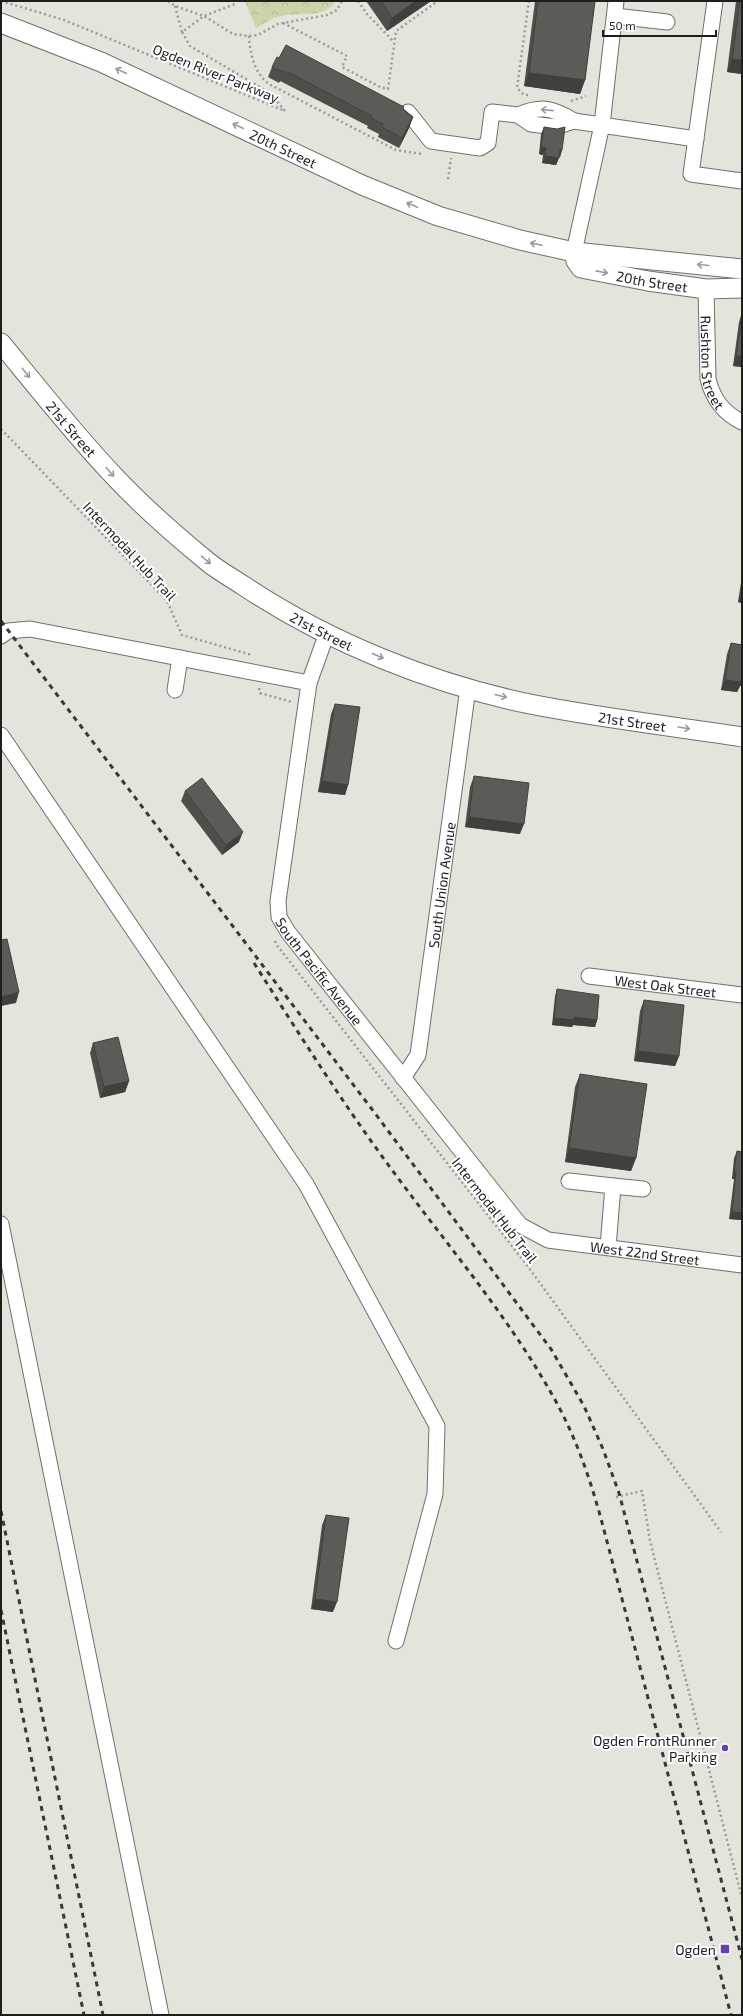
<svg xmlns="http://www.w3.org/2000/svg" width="743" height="2016" font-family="'Exo 2',sans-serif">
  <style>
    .forest { fill: url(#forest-crowns) }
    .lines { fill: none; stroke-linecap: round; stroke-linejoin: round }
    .minor-casing { stroke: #70716a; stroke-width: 17 }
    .major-casing { stroke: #70716a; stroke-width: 21 }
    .path { stroke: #999b94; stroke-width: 2.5; stroke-dasharray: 2 3; stroke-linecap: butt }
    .minor { stroke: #fff; stroke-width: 15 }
    .major { stroke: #fff; stroke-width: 19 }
    .rail { stroke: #383935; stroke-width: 3; stroke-dasharray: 5 5; stroke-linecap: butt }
    .wall { fill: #4e4f49 }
    .shaded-wall { fill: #40403c }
    .building { fill: #5b5c55; stroke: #40403c }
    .oneway { stroke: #9a9a99 }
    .poi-dot { fill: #663fb7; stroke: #fff; stroke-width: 1.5 }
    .labels { text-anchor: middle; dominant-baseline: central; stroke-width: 4; stroke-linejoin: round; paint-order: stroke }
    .street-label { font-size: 14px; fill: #1e1f1c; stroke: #fff }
    .poi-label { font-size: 14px; fill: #1e1f1c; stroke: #fff; text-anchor: end }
  </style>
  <defs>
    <pattern id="forest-crowns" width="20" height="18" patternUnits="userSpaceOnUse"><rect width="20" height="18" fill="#ced4aa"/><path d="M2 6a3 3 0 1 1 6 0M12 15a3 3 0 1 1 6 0" fill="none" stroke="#b0b692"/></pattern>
  </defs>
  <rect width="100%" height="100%" fill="#e3e5dd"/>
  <path class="forest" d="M245,1h91c-11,18 -37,11 -55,15 -8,1 -17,8 -25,12z"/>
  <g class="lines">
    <g class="minor-casing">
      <g id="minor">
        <polyline points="715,1 691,174 742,181"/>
        <polyline points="615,16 667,22"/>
        <polyline points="408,112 431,141 480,148 488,143 492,112 518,115 531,124 556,127 574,121 696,139"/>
        <path d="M518,115c24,-10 35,-7 56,6"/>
        <polyline points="574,252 602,125 616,1"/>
        <path id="s1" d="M706,289l2,90c5,20 15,34 34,43"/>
        <path id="s2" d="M327,633l-18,50 -31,218 1,16 9,15 232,293 28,15 194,25"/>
        <polyline points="1,636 8,631 30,629 309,683"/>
        <polyline points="175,690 180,658"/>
        <polyline points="1,735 306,1184 437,1426 435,1494 396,1641"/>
        <path id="s3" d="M589,976l153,19"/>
        <path id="s4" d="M403,1078l15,-23 50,-367"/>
        <polyline points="569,1181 613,1186 608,1247"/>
        <polyline points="613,1186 643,1189"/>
        <polyline points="1,1224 161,2015"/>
      </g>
    </g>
    <g class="major-casing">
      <g id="major">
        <path id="s5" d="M1,23l100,39 261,123 76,31 82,24 54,12 168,17"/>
        <path id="s6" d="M574,252l2,9 5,7 67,13 58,8 36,-1"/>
        <path id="s7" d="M1,343c37,45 73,91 113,133 29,31 61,59 94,86 11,9 24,16 36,24 84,56 188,98 286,118 70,14 142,22 212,33"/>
      </g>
    </g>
    <g class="path">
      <polyline points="1,1 64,20 285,111 270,93 190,46 182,32 204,16 235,4 236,1"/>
      <polyline points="168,1 175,6 204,16 233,34 249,36 258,35 278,24 327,15 337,10 342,1"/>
      <polyline points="358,1 367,14 394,42"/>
      <polyline points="175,6 182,32"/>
      <polyline points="283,23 347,56 342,67 380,87 388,89 396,31 438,1"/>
      <path d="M249,36c1,17 5,37 20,48l127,66 27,4"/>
      <polyline points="528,95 524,95 517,88 529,1"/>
      <polyline points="571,101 586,96"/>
      <polyline points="448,179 451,158"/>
      <polyline points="1,429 167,601 182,635 252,655"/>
      <polyline points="259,688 260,693 292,702"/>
      <polyline points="275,941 276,944 529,1268 721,1532"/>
      <polyline points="616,1497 642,1491 650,1541 742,1898"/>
    </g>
    <use href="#minor" class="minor"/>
    <use href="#major" class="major"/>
    <g class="rail">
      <polyline points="1,621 374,1112 551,1349 584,1406 603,1449 619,1493 742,1959"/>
      <path d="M254,963c42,66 84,133 130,196 57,79 122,153 170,239 23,41 38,86 50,132l127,485"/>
      <polyline points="1,1511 103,2015"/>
      <polyline points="1,1610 84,2015"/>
    </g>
  </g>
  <g class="wall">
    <polygon points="366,1 431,1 387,31"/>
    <polygon points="535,1 595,1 585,80 580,94 524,86"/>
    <polygon points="736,1 742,1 742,74 727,72"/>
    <polygon points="272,67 404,109 413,117 409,128 399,148 378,137 379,134 367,128 368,126 280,81 279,83 268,77"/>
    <polygon points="544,127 562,150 560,157 559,157 556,165 542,163 543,155 539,154 541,134"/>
    <polygon points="742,312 742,367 733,366 739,322"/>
    <polygon points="742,576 742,603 738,602"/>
    <polygon points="731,643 742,645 742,686 740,686 737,692 721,690 727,654"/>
    <polygon points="335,704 348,785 345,795 318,792 331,714"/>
    <polygon points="474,776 520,834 465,827 470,787"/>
    <polygon points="185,791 239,842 222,855 181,801"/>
    <polygon points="557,989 597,1020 595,1027 573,1025 572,1027 552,1025 555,996"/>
    <polygon points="644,1000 679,1056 675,1066 634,1061 640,1011"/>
    <polygon points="93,1043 129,1081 125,1092 100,1098 90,1053"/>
    <polygon points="580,1074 636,1158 631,1171 565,1162 575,1087"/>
    <polygon points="737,1151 742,1152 742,1220 729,1219 734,1179 732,1179 734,1158"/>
    <polygon points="326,1515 333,1612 311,1609 322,1525"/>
  </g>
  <g class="shaded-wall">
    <polygon points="416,1 431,1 387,31 392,18"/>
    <polygon points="732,59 742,60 742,74 727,72"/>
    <polygon points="529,73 585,80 580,94 524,86"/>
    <polygon points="413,117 409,128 399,148 402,138"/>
    <polygon points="541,147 546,148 543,155 539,154"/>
    <polygon points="560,150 562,150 560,157 557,157"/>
    <polygon points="545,156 559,158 556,165 542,163"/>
    <polygon points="736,356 742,356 742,367 733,366"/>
    <polygon points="742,592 742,603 738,602"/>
    <polygon points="742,678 742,686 740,686 737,692 721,690 725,680"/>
    <polygon points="322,781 348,785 345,795 318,792"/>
    <polygon points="469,817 524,824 520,834 465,827"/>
    <polygon points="243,832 239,842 222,855 226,845"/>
    <polygon points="19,992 16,1003 1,1006 1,997"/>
    <polygon points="575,1017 597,1020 595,1027 573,1025 572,1027 552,1025 554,1018"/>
    <polygon points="638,1051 679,1056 675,1066 634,1061"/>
    <polygon points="129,1081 125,1092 100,1098 104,1087"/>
    <polygon points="569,1148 636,1158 631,1171 565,1162"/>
    <polygon points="734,1172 736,1172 734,1179 732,1179"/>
    <polygon points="732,1212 742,1213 742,1220 729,1219"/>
    <polygon points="315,1599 337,1602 333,1612 311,1609"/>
  </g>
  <g class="building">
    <polygon points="381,1 416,1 392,18"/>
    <polygon points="538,1 595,1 585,80 529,73"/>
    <polygon points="740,1 742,1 742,60 732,59"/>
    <polygon points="286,45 404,107 403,109 413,117 402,138 382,127 383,124 371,118 372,116 284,70 283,72 272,67 277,57 279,58"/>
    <polygon points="544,127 557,129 565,127 562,150 560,150 559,158 545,156 546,148 541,147"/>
    <polygon points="742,314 742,356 736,356"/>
    <polygon points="731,643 742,645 742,679 741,682 725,680"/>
    <polygon points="335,704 360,707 348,785 322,781"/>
    <polygon points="474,776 529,783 524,824 469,817"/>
    <polygon points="202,778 243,832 226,845 185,791"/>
    <polygon points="7,939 19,992 1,997 1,940"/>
    <polygon points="557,989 599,995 597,1020 575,1017 574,1020 554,1018"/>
    <polygon points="644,1000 684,1005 679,1056 638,1051"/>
    <polygon points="118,1037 129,1081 104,1087 93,1043"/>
    <polygon points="580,1074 647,1084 636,1158 569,1148"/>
    <polygon points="737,1151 742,1152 742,1213 732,1212 736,1172 734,1172"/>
    <polygon points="326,1515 349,1518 337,1602 315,1599"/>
  </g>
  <defs><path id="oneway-shaft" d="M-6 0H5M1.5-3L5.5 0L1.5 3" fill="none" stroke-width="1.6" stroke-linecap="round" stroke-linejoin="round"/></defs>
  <g class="oneway">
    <use href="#oneway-shaft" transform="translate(121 71) rotate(-155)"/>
    <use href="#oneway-shaft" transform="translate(547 110) rotate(-174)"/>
    <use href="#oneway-shaft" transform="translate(238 126) rotate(-155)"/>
    <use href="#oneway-shaft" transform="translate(412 205) rotate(-157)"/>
    <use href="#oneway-shaft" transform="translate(536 244) rotate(-168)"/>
    <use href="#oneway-shaft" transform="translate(703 265) rotate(-175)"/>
    <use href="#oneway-shaft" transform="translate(602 272) rotate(11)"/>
    <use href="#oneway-shaft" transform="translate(26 373) rotate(51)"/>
    <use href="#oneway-shaft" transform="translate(110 472) rotate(48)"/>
    <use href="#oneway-shaft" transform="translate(206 560) rotate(40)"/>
    <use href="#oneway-shaft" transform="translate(378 656) rotate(24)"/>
    <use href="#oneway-shaft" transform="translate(501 696) rotate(14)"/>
    <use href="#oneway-shaft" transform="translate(684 728) rotate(9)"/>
  </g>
  <g class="poi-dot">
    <circle cx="725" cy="1748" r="4"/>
    <rect x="720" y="1944" width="10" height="10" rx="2"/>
  </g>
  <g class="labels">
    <g class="street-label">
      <text transform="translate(216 73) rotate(22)">Ogden River Parkway</text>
      <text stroke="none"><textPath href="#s5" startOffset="309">20th Street</textPath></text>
      <text stroke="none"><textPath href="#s6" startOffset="90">20th Street</textPath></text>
      <text stroke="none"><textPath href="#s1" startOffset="74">Rushton Street</textPath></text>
      <text stroke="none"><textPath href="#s7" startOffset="111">21st Street</textPath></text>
      <text transform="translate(130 551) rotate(47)">Intermodal Hub Trail</text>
      <text stroke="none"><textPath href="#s7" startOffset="435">21st Street</textPath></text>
      <text stroke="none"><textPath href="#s7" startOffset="760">21st Street</textPath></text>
      <text stroke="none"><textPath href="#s4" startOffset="199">South Union Avenue</textPath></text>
      <text stroke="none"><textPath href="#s2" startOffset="357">South Pacific Avenue</textPath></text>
      <text stroke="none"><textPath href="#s3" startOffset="77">West Oak Street</textPath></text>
      <text transform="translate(495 1210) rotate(52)">Intermodal Hub Trail</text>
      <text stroke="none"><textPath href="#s2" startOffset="810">West 22nd Street</textPath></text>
    </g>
    <g class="poi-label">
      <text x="717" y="1740">Ogden FrontRunner<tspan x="717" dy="16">Parking</tspan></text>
      <text x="716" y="1949">Ogden</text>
    </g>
  </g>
  <rect width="743" height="2016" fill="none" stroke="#1e1f1c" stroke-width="4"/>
  <path d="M603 30v6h113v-6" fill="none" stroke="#1e1f1c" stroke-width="2"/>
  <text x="609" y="30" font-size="12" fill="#1e1f1c" stroke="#ffffff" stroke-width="3" paint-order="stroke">50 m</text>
</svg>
